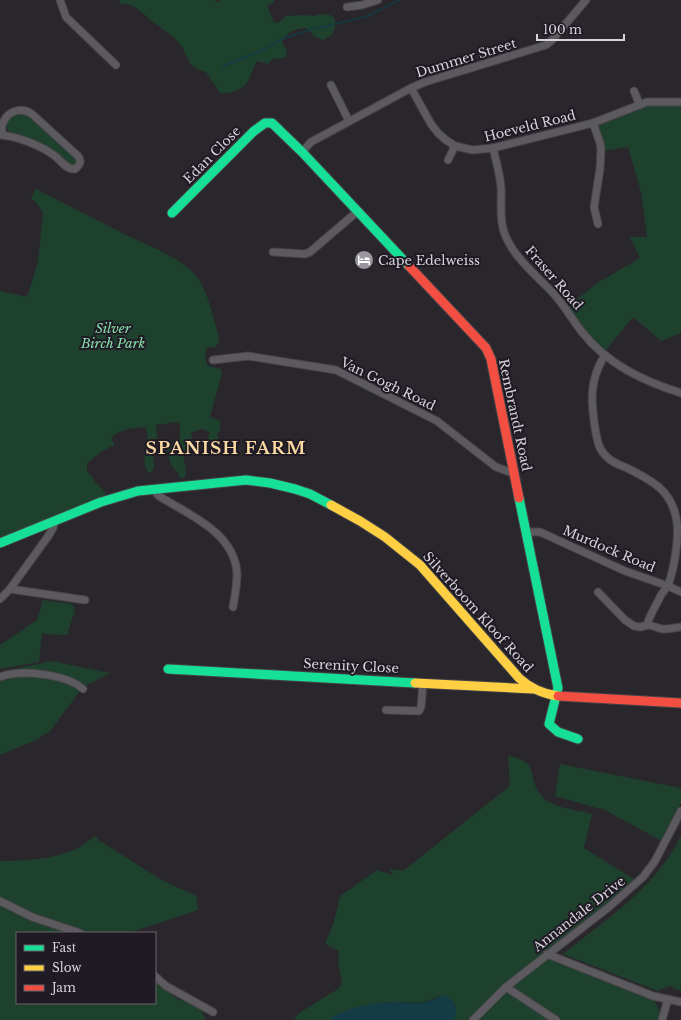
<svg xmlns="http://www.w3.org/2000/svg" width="681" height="1020" font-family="'Libre Baskerville',serif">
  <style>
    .green { fill: #1e412e }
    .water { fill: #133c45 }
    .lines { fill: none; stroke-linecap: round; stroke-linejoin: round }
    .stream { stroke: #133c45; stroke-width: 1.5 }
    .street-casing { stroke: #454347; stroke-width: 9 }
    .fast-casing { stroke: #454347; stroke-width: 11 }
    .slow-casing { stroke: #454347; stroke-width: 11 }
    .jam-casing { stroke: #454347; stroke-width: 11 }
    .street { stroke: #5c5a5e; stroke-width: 7 }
    .fast { stroke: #16e098; stroke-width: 9 }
    .slow { stroke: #ffcf43; stroke-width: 9 }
    .jam { stroke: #f24e42; stroke-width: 9 }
    .labels { text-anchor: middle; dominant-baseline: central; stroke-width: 4; stroke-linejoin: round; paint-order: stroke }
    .street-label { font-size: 13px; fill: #d6d3da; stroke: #1f1a24 }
    .poi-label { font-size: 13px; fill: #d6d3da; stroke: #1f1a24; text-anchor: start }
    .park-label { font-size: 13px; font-style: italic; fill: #88e0ac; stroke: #1f1a24 }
    .district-label { font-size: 17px; font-weight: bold; letter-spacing: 1px; fill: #fcdaa3; stroke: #1f1a24 }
  </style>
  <rect width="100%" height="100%" fill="#29262c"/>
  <g class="green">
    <path d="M118,0h96l4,3 2,-3h54v2l-7,4 7,16 4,1 8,-7 17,-1 11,1 9,-2 7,1 5,3v9l-3,8 -9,5 -8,-3 -9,-9c-13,1 -17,3 -24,14l5,9 -2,7 -13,1 -4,5 -11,-3c-4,6 -8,20 -11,23 -6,7 -18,10 -26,9l-14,-21c-21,-4 -16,-17 -28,-30 -7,-8 -16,-13 -25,-20 -7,-6 -16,-15 -25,-18 -1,0 -6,0 -6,0z"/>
    <polygon points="652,104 681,104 681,333 661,341 633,317 605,351 586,332 568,306 599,282 640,258 630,237 647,237 641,192 628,147 604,151 598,127 598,124 640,107"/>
    <polygon points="25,111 75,156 77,161 71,166 54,151 20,134 10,132 7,129 6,123 14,113"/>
    <path d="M36,189c30,15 60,31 90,46 21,10 56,23 70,41 12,14 18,45 23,62l-1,6 -3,3 -8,1c-3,5 -2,13 1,18l13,3 1,4 -12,44 10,4v8l-3,6 4,7v4l-3,1 -4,-5 -6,-3 1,-6 -1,-2 -7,-2 -10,4 1,7 4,3 3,6 -2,2c-3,0 -7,0 -10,1 -8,4 2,17 -2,25l-4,1 -2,-1 -1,-5c-7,-4 -9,-14 -11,-21l8,-11 5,-1v-15l-4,-2 -20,3 1,14c-7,9 -6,9 -4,18 1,4 1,7 1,11l-4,5c-6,-3 -5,-12 -6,-18l4,-3 -2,-6 2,-11 -3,-8c-12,1 -26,2 -34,11l3,5v2l-15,8 -12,11v7l3,3 6,9 10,10 -4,6 -102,41v-249l27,6 11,-35 5,-49 -7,-11 -5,-3z"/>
    <polygon points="43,600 72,604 75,610 67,635 42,634 39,662 0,669 0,645 37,620"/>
    <polygon points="52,661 110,673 83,687 50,731 36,740 0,755 0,672"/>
    <path d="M508,756c33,5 18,21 33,39 11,14 35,14 51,19l-8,34 53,33 -154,124 -14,15h-15l2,-12 -4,-8 -14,-4c-17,12 -38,3 -58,7 -16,4 -32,10 -48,14l-1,3h-37l5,-7 39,-24 4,-6 -4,-21 1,-11 -14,-7 9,-22 6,-26 37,-26 16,5 -4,-6 14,2 107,-85z"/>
    <polygon points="560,764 681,788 681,803 662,841 601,808 600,809 555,796"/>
    <path d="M95,836l5,5 60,38 36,17 2,14 -70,23h-111v70h138v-22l22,18 22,7 7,14h-206v-159c24,0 52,-2 74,-11 7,-3 14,-9 21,-14z"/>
    <path d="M681,836v155l-11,-5 -12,5 -95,-37c44,-35 93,-67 118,-118z"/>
    <polygon points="549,958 654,1000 661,1014 659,1020 559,1020 510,988"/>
    <polygon points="506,990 553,1020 476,1020"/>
  </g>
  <path class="water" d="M443,995c11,4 16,14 11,25h-123l1,-3c20,-10 41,-15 63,-15 10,0 21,2 31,0 6,-1 11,-5 17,-7z"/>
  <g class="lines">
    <g class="stream">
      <polyline points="385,7 399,0"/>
      <polyline points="222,67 263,50 282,39 309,30 365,17 382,9"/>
    </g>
    <g class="street-casing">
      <g id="street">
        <polyline points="60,0 66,17 116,65"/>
        <polyline points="347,7 362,5 378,0"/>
        <polyline points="331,85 349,121"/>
        <polyline points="411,88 431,124 438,133 446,140 455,146 473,150 493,148 593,123 647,102 681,102"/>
        <polyline points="634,91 640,105"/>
        <polyline points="593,123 600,143 601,149 600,169 594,207 598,224"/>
        <path d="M0,135c17,1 42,11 55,21 6,5 12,14 20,13 5,-4 7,-8 3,-13l-46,-42c-10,-7 -24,-4 -29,9 -2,3 -1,8 -1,12"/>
        <path d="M493,148c3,13 7,26 8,39 1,15 -2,31 3,45 8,24 32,43 49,61 11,12 19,26 29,39 25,32 61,49 99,61"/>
        <polyline points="302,152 311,142 411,88 425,82 546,45 552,40 586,0"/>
        <polyline points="448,160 455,146"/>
        <polyline points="273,252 305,254 310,252 358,211"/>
        <path d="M605,355c-16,25 -14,46 -10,73 2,10 3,21 11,28 5,6 13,9 21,12 26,13 46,23 50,55 2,16 -3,47 -9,62 -2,4 -5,7 -7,10 -4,9 -12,21 -14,30"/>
        <polyline points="213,360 248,356 336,370 437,421 496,467 510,472 514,472"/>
        <path d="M156,489l1,5 2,2c30,19 75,36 78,77 0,11 -2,23 -4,34"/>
        <polyline points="526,532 540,532 625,571 668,586 681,592"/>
        <polyline points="10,589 85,600"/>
        <polyline points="598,592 625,620 634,626 640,627 649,625 662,629 667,629 681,627"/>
        <polyline points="0,599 10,589 49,535 53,528 55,520"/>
        <path d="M0,677c21,-8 66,-3 83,12"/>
        <polyline points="386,710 419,711 421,707 423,683"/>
        <polyline points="0,901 32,917 80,933"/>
        <polyline points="547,954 653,996 681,1002"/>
        <polyline points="155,976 166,986 213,1012"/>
        <polyline points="506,987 556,1020"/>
        <polyline points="473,1020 506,987 609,907 643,877 655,861 681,811"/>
        <polyline points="662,1020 668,999"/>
      </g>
    </g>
    <g class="fast-casing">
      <g id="fast">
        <polyline points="172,213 254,131 265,123 272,123 302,152 409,266"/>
        <polyline points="519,498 558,688 549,724 558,732 578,739"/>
        <polyline points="0,543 101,502 138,491 246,480 270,483 295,489 310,494 331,505"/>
        <polyline points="168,669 415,683"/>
      </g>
    </g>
    <g class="slow-casing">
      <g id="slow">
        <path d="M331,505l29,16 25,16 35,28 99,113c12,11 24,16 39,18"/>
        <polyline points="415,683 533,689"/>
      </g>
    </g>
    <g class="jam-casing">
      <g id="jam">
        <polyline points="409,266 486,348 491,359 519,498"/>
        <polyline points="558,696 681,703"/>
      </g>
    </g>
    <use href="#street" class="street"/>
    <use href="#fast" class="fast"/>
    <use href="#slow" class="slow"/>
    <use href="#jam" class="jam"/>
  </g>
  <defs>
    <g id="hotel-disc" transform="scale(1)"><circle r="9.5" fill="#99969d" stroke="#1f1a24"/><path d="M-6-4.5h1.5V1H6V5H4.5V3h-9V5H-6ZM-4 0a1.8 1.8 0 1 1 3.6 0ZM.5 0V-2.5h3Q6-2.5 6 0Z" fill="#fff"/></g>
  </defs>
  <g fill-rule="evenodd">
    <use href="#hotel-disc" x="364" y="260"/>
  </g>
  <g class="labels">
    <g class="street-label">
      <text transform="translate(466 58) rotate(-17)">Dummer Street</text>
      <text transform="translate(530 126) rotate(-14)">Hoeveld Road</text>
      <text transform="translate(212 155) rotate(-45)">Edan Close</text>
      <text transform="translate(554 278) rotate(49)">Fraser Road</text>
      <text transform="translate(388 384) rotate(26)">Van Gogh Road</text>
      <text transform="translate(515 415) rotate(78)">Rembrandt Road</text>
      <text transform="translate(609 549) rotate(23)">Murdock Road</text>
      <text transform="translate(478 612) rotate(48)">Silverboom Kloof Road</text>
      <text transform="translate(351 666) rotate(3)">Serenity Close</text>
      <text transform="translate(579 914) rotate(-38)">Annandale Drive</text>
    </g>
    <g class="poi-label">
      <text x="378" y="260">Cape Edelweiss</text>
    </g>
    <g class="park-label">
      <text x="113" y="328">Silver<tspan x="113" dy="15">Birch Park</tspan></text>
    </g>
    <g class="district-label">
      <text x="226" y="448">SPANISH FARM</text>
    </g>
  </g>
  <rect x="16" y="932" width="140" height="72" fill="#1f1a24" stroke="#68646d"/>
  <rect x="24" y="945" width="20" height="6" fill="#16e098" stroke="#68646d"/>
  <text x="52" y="952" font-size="12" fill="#d6d3da">Fast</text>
  <rect x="24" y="965" width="20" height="6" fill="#ffcf43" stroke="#68646d"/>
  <text x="52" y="972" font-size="12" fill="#d6d3da">Slow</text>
  <rect x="24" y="985" width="20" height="6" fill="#f24e42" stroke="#68646d"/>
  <text x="52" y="992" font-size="12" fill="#d6d3da">Jam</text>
  <path d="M537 34v6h87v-6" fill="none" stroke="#d6d3da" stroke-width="2"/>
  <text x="543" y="34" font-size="12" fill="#d6d3da" stroke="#1f1a24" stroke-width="3" paint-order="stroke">100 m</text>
</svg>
